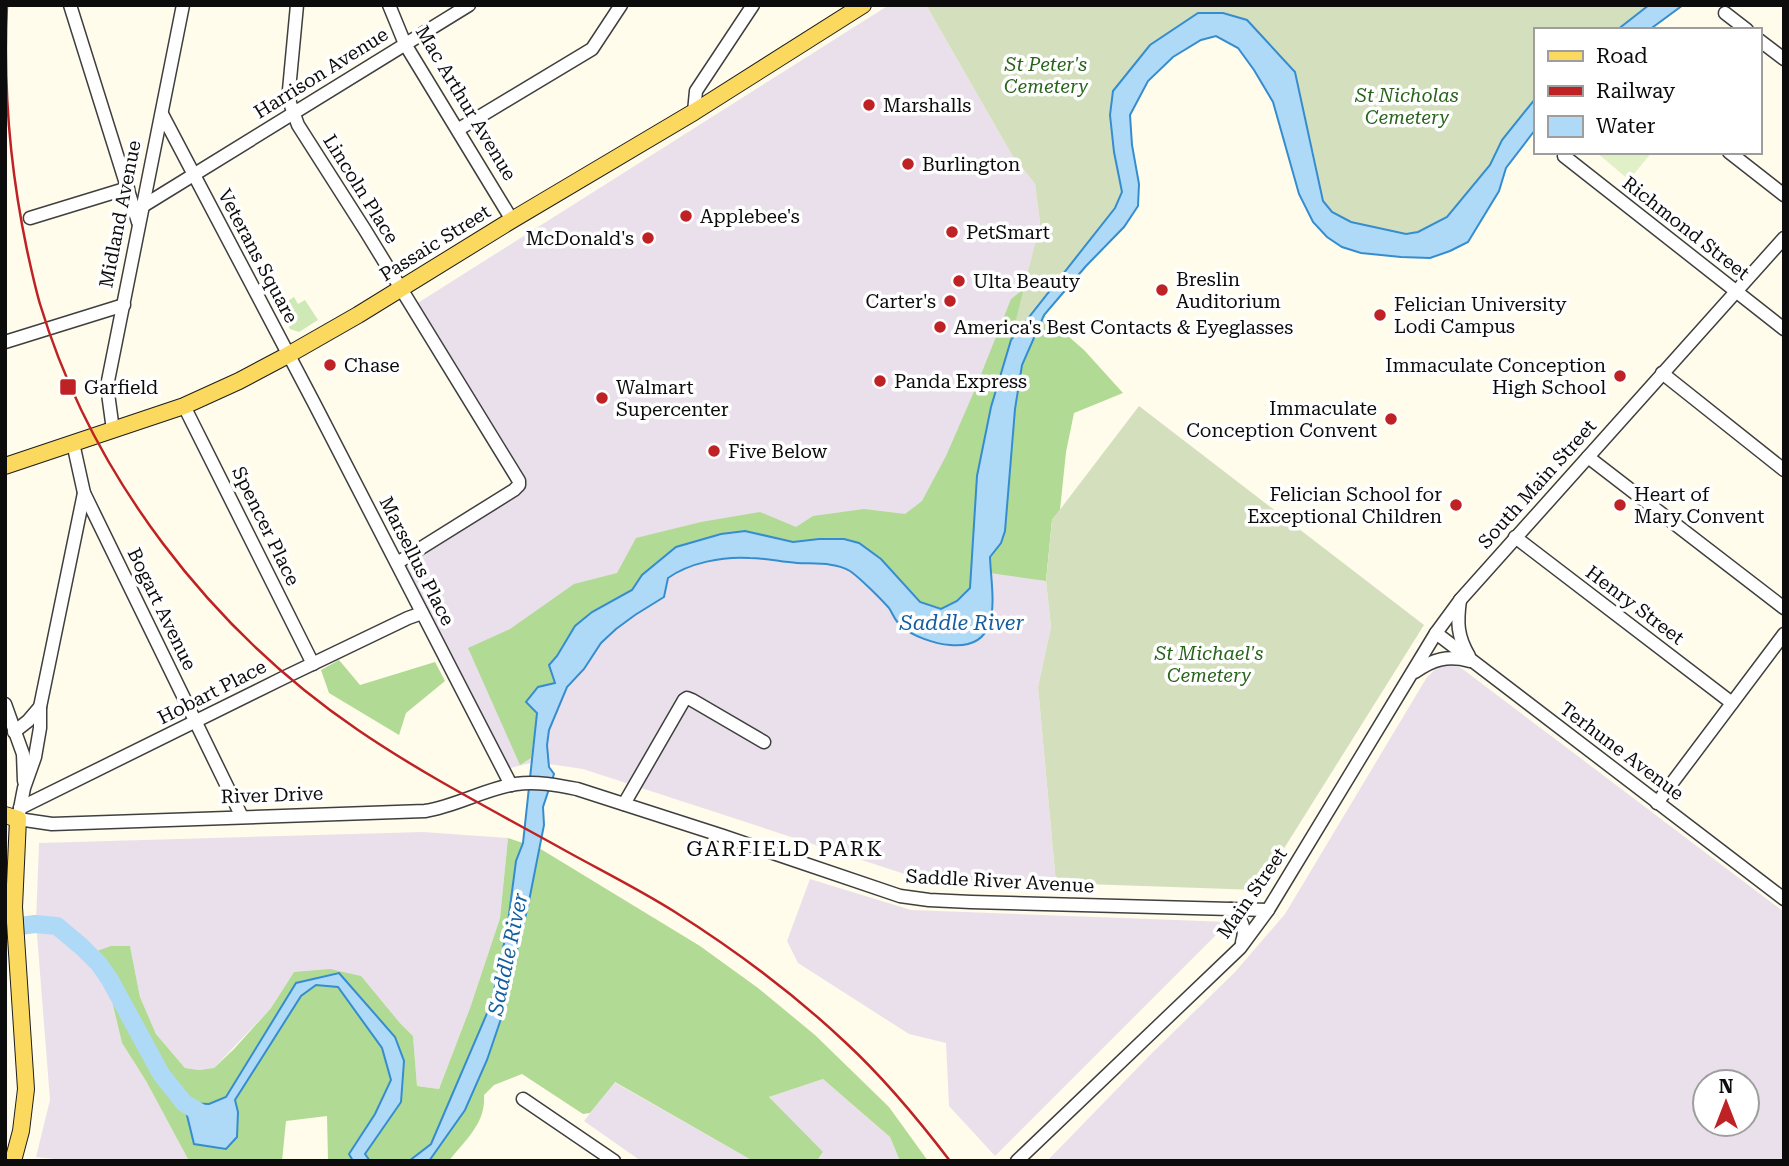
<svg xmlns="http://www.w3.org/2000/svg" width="1789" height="1166" font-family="'Roboto Serif',serif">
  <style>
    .industrial { fill: #eae0eb; fill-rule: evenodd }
    .green { fill: #cee9b5 }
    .forest { fill: #b1da94 }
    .cemetery { fill: #d4e0bd }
    .pitch { fill: #e1f0c6 }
    .water { fill: #afdaf7; stroke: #358dcf; stroke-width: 2 }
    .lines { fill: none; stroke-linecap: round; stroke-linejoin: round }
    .river { stroke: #afdaf7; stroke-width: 18 }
    .minor-casing { stroke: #3f3f3f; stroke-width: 15 }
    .major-casing { stroke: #1d1d1d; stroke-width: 18 }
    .minor { stroke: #fff; stroke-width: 12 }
    .major { stroke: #fbd95f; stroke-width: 16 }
    .rail { stroke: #be2225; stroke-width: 2.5 }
    .poi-dot { fill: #be2225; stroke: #fff; stroke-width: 2.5 }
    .labels { text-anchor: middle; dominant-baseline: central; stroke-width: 7; stroke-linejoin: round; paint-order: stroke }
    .park-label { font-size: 19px; font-style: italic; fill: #29641c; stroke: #fff }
    .street-label { font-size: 19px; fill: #0c0c0c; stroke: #fff }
    .poi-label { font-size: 19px; fill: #0c0c0c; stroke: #fff; text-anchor: start }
    .water-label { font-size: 21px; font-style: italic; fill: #145e9f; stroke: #fff }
    .neighbourhood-label { font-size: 21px; letter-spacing: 2px; fill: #0c0c0c; stroke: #fff }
  </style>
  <rect width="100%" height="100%" fill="#fffceb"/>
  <g class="industrial">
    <polygon points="889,5 926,5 1012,155 1035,184 1040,223 956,565 1046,581 1051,627 1038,687 1056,883 920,879 583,769 535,762 506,769 400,564 525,486 413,306"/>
    <path d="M1448,665l11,2 5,3 320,242v249h-737l105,-108 83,-81 50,-58 142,-237 11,-10zM1747,1082v42h-42v-42z"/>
    <polygon points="423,832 508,838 500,918 470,1008 439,1089 417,1086 413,1036 399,1022 294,972 271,1008 214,1068 199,1070 185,1068 156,1034 140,997 130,946 84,956 105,980 110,993 122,1043 146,1081 189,1161 74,1161 36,1157 50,1100 36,922 39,843"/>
    <polygon points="810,879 911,910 1229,922 995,1156 949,1106 946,1043 909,1034 798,963 787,941"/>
    <polygon points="823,1079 890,1137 900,1161 817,1161 823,1153 769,1097"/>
    <polygon points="614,1082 753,1161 641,1161 584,1121"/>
  </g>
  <polygon class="green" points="294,297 298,304 305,300 318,320 299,332 290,329 278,307"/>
  <g class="forest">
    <polygon points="1147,5 1302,5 1313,150 1223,13 1113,91 1110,115 1114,152 1115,208 1011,340 991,407 977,476 970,588 957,601 942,609 920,602 881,559 819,539 793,542 745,531 676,547 642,575 632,590 592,612 575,626 557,656 549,665 555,684 526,702 537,713 531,758 520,765 468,648 510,629 574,584 617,573 636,538 701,522 760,512 796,527 813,516 864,509 905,514 922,501 946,456 976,387 1011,299 1034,281 1099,67"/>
    <polygon points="1044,315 1084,350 1123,393 1074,413 1066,452 1060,510 1052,520 1046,581 990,573 990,557 1001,542 1013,439 1015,409 1022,365"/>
    <polygon points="339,660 360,685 435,662 445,681 406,713 399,735 329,693 321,670"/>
    <polygon points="508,838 523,843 516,861 507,930 491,1004 431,1144 409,1161 370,1161 365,1155 401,1102 404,1061 339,973 296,983 226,1097 209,1104 184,1104 237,1137 238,1112 235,1101 301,996 316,985 338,987 382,1048 391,1080 375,1114 350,1154 353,1161 328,1160 327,1116 286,1121 282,1161 189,1161 146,1081 122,1043 110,993 105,980 83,956 111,946 130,946 140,997 156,1034 185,1068 199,1070 214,1068 234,1049 271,1008 294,972 330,969 361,976 399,1022 413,1036 417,1086 439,1089 470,1008 500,918"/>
    <path d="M539,848l161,98 58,42 57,47 74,72 39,54h-28l-10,-24 -67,-58 -54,18 54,55 -6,9h-64l-138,-79 -25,31 -7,1 -61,-40 -28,11 -10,10c2,29 -19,45 -35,66h-20l36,-51 22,-50 17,-50 8,-40 16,-64z"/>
  </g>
  <g class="cemetery">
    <polygon points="926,5 1649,5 1617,30 1535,30 1535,99 1503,140 1490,165 1447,217 1418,232 1406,234 1351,222 1332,212 1323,201 1313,150 1223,13 1113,91 1110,115 1114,152 1122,192 1115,208 1011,340 1040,223 1035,184 1012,155"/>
    <polygon points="1139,406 1424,625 1258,890 1056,883 1038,687 1051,627 1046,581 1052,520"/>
  </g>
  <polygon class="pitch" points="1596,152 1652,152 1629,180"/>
  <g class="water">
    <polygon points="1649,5 1683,5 1649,30 1617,30"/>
    <path d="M1198,13h25l24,7 48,52 28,129 9,11 19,10 55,12 12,-2 29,-15 43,-52 12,-25 33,-41v31l-29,38 -7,23 -31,51 -18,9 -20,7 -29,-1 -40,-4 -19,-6 -15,-10 -14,-15 -14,-28 -26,-92 -19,-32 -16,-22 -22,-12 -15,4 -28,17 -25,24 -18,34 2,30 7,39 -1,22 -14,21 -38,39 -42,49 -22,50 -7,44 -10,122 -4,12 -11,14c1,35 16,93 -40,88 -15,-1 -38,-9 -49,-19 -6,-5 -8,-12 -12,-18 -8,-9 -29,-30 -39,-37 -15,-9 -35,-7 -53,-8 -16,-1 -31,-5 -47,-5 -27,-2 -61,5 -82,20l-4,19 -29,18 -19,14 -15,14 -17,26 -17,18 -18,43 -2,15 2,22 5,7 -11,33 1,18 -16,81 -16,64 -8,40 -17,50 -22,50 -36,51h-20l22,-17 60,-140 16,-74 9,-69 7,-18 14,-130 -11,-11 12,-15 17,-4 -6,-18 8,-9 18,-30 17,-14 40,-22 10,-15 34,-28 45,-13 24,-3 48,11 26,-3h25l15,4 22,16 39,43 21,7 16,-8 13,-13 7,-112 14,-69 20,-67 104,-132 7,-16 -8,-40 -4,-37 3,-24 37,-46z"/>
    <polygon points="339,973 395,1037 404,1061 401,1102 365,1154 370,1161 353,1161 349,1154 375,1114 391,1080 382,1048 338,987 316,985 301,996 235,1100 238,1112 237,1137 226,1149 194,1144 184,1103 209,1104 226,1097 296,983"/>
  </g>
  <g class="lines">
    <polyline class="river" points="5,928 35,924 57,926 82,947 99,964 110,980 161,1074 184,1103 204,1115"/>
    <g class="minor-casing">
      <g id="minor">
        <polyline points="70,5 138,222"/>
        <polyline points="297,5 289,90 290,103 298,125 365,230 519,481 519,485 514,490 397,563"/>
        <polyline points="389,5 405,44 512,220"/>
        <polyline points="1725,13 1747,30"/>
        <polyline points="1759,40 1784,59"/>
        <polyline points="694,112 696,91 753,5"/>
        <polyline points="162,114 314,403 511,785"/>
        <polyline points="459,129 592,49 621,5"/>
        <polyline points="1729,152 1784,195"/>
        <polyline points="1564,156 1784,329"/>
        <polyline points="143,206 469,5"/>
        <polyline points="30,218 128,188"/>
        <polyline points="5,342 124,305"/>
        <polyline points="1662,373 1784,470"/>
        <polyline points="184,406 313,664"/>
        <polyline points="113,430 107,386 183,5"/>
        <path d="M73,443l11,50 -44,214v21l-5,29 -11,31 -6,31 34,5 373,-13c32,-5 59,-22 91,-27 20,-3 41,1 61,5l146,47 177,60 29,4 42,2 297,8"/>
        <polyline points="1588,457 1784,608"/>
        <polyline points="84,493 242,817"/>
        <polyline points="1515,537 1732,703"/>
        <path d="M1460,600c-3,22 -3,36 9,56"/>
        <polyline points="1436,633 1784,899"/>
        <path d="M1415,672c18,-13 33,-17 55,-11"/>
        <polyline points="5,704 23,754 24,781"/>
        <polyline points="14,732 28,721 40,707"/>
        <polyline points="1657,803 1784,634"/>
        <polyline points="624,804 684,700 687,698 692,700 764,742"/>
        <polyline points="20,808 281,679 408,618 422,613"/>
        <path d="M1231,909c10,10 16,18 11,33"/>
        <polyline points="523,1099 614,1161"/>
        <polyline points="1017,1161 1240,948 1268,910 1436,633 1461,599 1784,238"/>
      </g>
    </g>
    <g class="major-casing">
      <g id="major">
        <polyline points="5,466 184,406 239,381 288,355 358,315 512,220 694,112 863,5"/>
        <polyline points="5,815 18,819 14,907 26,1089 21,1131 13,1161"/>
      </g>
    </g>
    <use href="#minor" class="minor"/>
    <use href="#major" class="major"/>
    <path class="rail" d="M7,5c-4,83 3,164 20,245 4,18 8,37 13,54 52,172 170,325 318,426 63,43 132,79 199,116 39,22 80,42 118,66 60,38 118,81 170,130 39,36 73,77 105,119"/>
  </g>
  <g class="poi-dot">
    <circle cx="869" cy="105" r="7"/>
    <circle cx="908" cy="164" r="7"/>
    <circle cx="686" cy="216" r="7"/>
    <circle cx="952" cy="232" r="7"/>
    <circle cx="648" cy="238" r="7"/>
    <circle cx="959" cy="281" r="7"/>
    <circle cx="1162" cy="290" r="7"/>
    <circle cx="950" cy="301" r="7"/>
    <circle cx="1380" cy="315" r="7"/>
    <circle cx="940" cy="327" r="7"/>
    <circle cx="330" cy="365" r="7"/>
    <circle cx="1620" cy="376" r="7"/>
    <circle cx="880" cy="381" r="7"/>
    <rect x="59" y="378" width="18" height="18" rx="3.5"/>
    <circle cx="602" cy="398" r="7"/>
    <circle cx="1391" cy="419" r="7"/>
    <circle cx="714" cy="451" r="7"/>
    <circle cx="1456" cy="505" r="7"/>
    <circle cx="1620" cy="505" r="7"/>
  </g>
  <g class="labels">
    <g class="park-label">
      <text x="1046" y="64">St Peter's<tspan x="1046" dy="22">Cemetery</tspan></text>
      <text x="1407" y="95">St Nicholas<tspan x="1407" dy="22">Cemetery</tspan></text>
      <text x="1209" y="653">St Michael's<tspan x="1209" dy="22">Cemetery</tspan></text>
    </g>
    <g class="street-label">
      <text transform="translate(321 73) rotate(-32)">Harrison Avenue</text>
      <text transform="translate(466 103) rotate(59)">Mac Arthur Avenue</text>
      <text transform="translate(361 189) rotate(58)">Lincoln Place</text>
      <text transform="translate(120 214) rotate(-79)">Midland Avenue</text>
      <text transform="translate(1686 228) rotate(38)">Richmond Street</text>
      <text transform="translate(435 243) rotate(-32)">Passaic Street</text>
      <text transform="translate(258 256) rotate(62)">Veterans Square</text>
      <text transform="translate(1537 484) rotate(-48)">South Main Street</text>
      <text transform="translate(266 526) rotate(64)">Spencer Place</text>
      <text transform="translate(417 561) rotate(63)">Marsellus Place</text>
      <text transform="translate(1635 605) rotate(37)">Henry Street</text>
      <text transform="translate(162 609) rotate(64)">Bogart Avenue</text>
      <text transform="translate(212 692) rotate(-27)">Hobart Place</text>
      <text transform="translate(1622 751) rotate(37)">Terhune Avenue</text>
      <text transform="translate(272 795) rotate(-2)">River Drive</text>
      <text transform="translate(1000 881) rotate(3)">Saddle River Avenue</text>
      <text transform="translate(1252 893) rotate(-55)">Main Street</text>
    </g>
    <g class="poi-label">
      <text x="883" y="105">Marshalls</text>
      <text x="922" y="164">Burlington</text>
      <text x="700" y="216">Applebee's</text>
      <text x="966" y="232">PetSmart</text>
      <text x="634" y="238" text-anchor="end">McDonald's</text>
      <text x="1176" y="279">Breslin<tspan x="1176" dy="22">Auditorium</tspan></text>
      <text x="973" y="281">Ulta Beauty</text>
      <text x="936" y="301" text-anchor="end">Carter's</text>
      <text x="1394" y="304">Felician University<tspan x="1394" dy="22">Lodi Campus</tspan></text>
      <text x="954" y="327">America's Best Contacts &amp; Eyeglasses</text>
      <text x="344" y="365">Chase</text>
      <text x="1606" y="365" text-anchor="end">Immaculate Conception<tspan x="1606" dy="22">High School</tspan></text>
      <text x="894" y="381">Panda Express</text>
      <text x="84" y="387">Garfield</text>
      <text x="616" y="387">Walmart<tspan x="616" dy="22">Supercenter</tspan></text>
      <text x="1377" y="408" text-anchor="end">Immaculate<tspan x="1377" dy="22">Conception Convent</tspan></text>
      <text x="728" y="451">Five Below</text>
      <text x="1442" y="494" text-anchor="end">Felician School for<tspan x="1442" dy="22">Exceptional Children</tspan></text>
      <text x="1634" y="494">Heart of<tspan x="1634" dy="22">Mary Convent</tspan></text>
    </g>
    <g class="water-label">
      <text x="962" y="623">Saddle River</text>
      <text transform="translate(508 954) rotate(-78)">Saddle River</text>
    </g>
    <g class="neighbourhood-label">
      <text x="785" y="849">GARFIELD PARK</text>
    </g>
  </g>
  <rect width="1789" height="1166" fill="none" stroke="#0c0c0c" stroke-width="14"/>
  <rect x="1534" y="28" width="228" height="126" fill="#ffffff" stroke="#9e9e9e" stroke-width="2"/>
  <rect x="1548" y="51" width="35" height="10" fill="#fbd95f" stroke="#9e9e9e" stroke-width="2"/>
  <text x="1596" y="63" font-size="21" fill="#0c0c0c">Road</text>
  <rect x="1548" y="86" width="35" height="10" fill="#be2225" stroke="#9e9e9e" stroke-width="2"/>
  <text x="1596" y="98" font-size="21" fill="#0c0c0c">Railway</text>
  <rect x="1548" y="116" width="35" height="21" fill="#afdaf7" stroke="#9e9e9e" stroke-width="2"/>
  <text x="1596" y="133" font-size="21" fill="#0c0c0c">Water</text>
  <g transform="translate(1726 1103)"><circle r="33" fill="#ffffff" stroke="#9e9e9e" stroke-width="2"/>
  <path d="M0-5L12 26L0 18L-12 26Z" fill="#be2225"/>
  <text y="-10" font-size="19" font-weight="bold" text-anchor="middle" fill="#0c0c0c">N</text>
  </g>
</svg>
